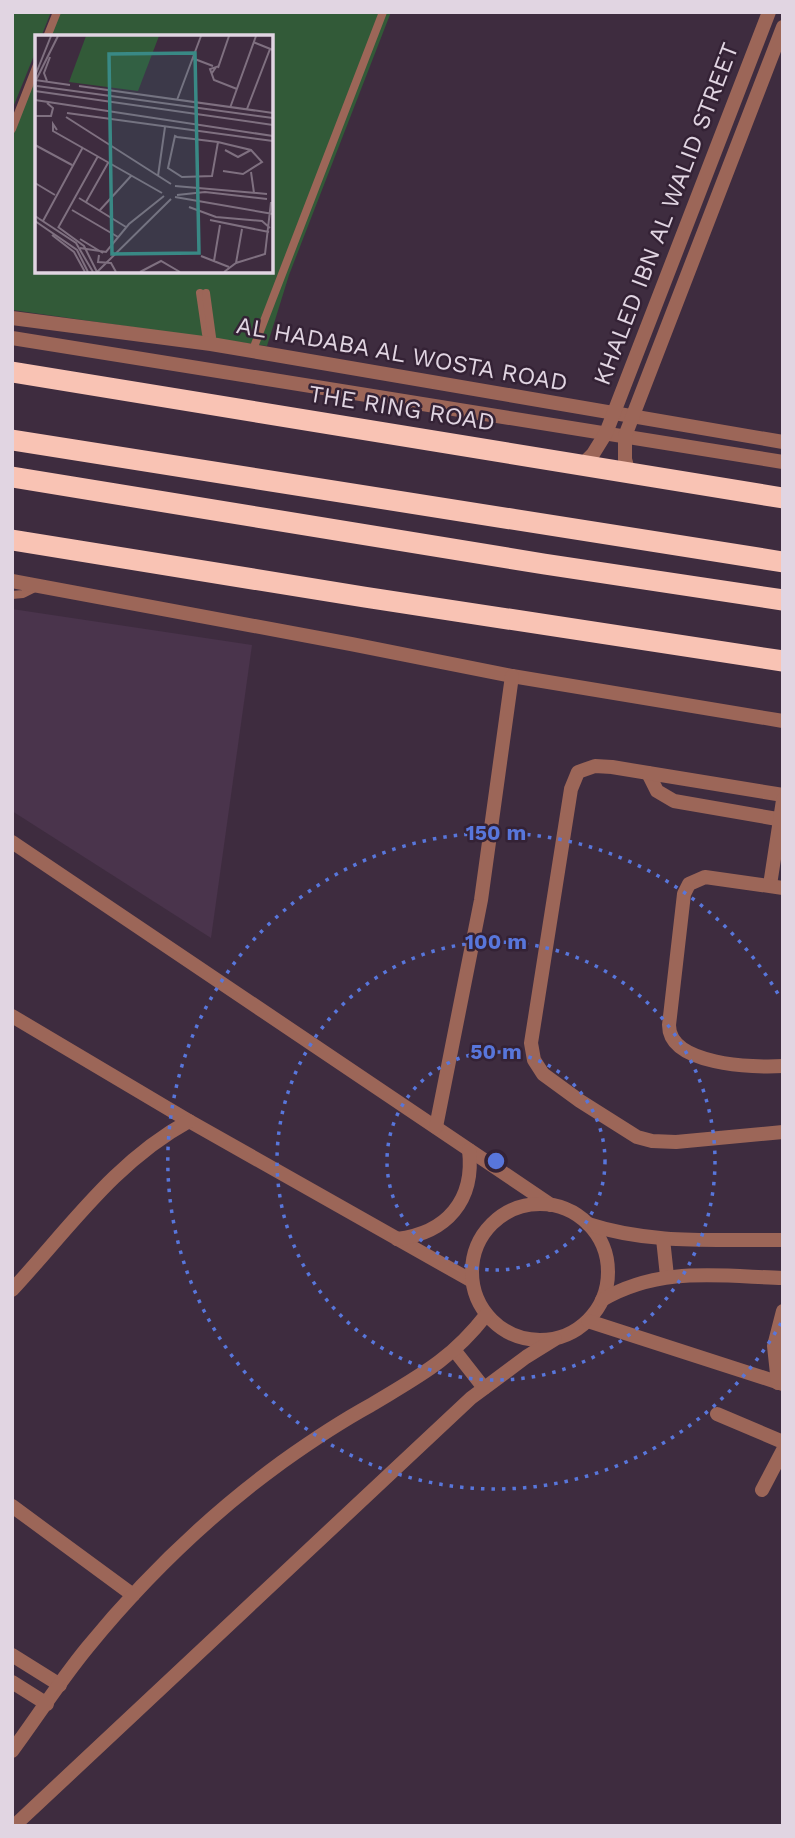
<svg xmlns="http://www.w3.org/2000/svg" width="795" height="1838" font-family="'Work Sans',sans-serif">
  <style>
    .built { fill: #4a344c }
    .garden { fill: #325a38 }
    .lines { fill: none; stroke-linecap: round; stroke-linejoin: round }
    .lane { stroke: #9c6658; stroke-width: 8 }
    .street { stroke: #9c6658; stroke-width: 14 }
    .highway { stroke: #f9c3b4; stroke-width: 21 }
    .ring { fill: none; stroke: #5876db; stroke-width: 3.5; stroke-dasharray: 3.5 7 }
    .labels { text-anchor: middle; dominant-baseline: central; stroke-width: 5; stroke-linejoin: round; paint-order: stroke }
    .street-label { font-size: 24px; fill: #e1d5e2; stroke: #342235 }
    .inset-road { fill: none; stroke: #7f7080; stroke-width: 2 }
    .view { fill: #398985; fill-opacity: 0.15; stroke: #398985; stroke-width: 3.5 }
    .inset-edge { fill: none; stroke: #e1d5e2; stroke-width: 3.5 }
    .centre { fill: #5876db; stroke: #342235; stroke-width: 3.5 }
    .ring-label { font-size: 21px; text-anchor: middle; font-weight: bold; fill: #5876db; stroke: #342235; stroke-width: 5; stroke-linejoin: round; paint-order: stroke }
  </style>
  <rect width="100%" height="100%" fill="#3e2c3f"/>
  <polygon class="built" points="12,609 252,645 211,938 12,811"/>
  <g class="garden">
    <polygon points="12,12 51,12 41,37 37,37 37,48 12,110"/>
    <polygon points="54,12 391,12 289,275 267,346 12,310 12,119 37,56 37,271 271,271 271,37 44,37"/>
  </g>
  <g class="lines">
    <g class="lane">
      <polyline points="47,37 57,12"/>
      <polyline points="12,129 37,65"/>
      <polyline points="200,293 206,334 211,344"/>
      <polyline points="206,293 212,337 211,344"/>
      <polyline points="252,352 383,12"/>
      <polyline points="12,595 23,594 35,588"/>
    </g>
    <g class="street">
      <polyline points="12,318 211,344 783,442"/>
      <polyline points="12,338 783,462"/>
      <polyline points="582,465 593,454 606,433 769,12"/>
      <polyline points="629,474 625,459 625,436 783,27"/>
      <polyline points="12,581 351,644 512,676 783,721"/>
      <polyline points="648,773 657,791 674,801 783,820"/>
      <polyline points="783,795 612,767 595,766 578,772 571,789 531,1043 534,1060 543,1074 580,1101 637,1137 652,1141 676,1142 783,1132"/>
      <polyline points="12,842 551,1205"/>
      <polyline points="770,885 783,800"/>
      <path d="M783,888l-78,-11 -16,7 -5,10 -15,131c0,40 84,43 114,41"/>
      <polyline points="12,1016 189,1121 472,1281"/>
      <polyline points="436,1127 481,900 512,676"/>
      <circle cx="540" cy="1272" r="68"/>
      <path d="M588,1224c64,21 129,15 195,16"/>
      <path d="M397,1239c50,-6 78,-39 72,-89"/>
      <polyline points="663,1239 667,1276"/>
      <path d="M12,1290c56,-60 102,-128 177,-169"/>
      <path d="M602,1300c58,-34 116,-24 181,-22"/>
      <polyline points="588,1321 783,1384"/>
      <polyline points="455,1351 484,1388"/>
      <polyline points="778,1383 774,1346 783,1311"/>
      <polyline points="717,1414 783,1442"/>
      <polyline points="762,1490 783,1450"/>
      <polyline points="12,1506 133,1595"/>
      <polyline points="12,1655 60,1685"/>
      <polyline points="12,1682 47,1704"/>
      <path d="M12,1751c25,-34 48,-70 75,-103 57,-70 121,-132 195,-186 28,-20 58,-40 89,-57 48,-29 80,-45 115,-90"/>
      <polyline points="14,1826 471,1398 526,1357 555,1339"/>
    </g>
    <g class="highway">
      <polyline points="12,372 783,498"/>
      <polyline points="12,440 783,562"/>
      <polyline points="12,477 544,564 783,600"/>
      <polyline points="12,540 364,597 783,661"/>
    </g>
  </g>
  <g class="ring">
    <circle cx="496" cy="1161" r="109"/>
    <circle cx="496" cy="1161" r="219"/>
    <path d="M781 1323A328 328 0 1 1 781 999"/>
  </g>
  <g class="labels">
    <g class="street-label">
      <text transform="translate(666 214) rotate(-69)">KHALED IBN AL WALID STREET</text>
      <text transform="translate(402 354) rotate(10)">AL HADABA AL WOSTA ROAD</text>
      <text transform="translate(402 408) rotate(9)">THE RING ROAD</text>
    </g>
  </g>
  <g transform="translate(35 35)">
    <rect width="238" height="238" fill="#3e2c3f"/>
    <path d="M51,1h73l-21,55 -69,-9z" fill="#325a38"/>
    <path class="inset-road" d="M218,7l20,8M157,23l21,8M183,33l11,-32M177,38l4,-6 -6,2 4,11 23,9M0,41l16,-40M0,45l35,5M12,46l-3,-8 6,-16M0,47l23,-46M2,51l236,32M44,51l194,27M0,56l238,34M0,65l238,36M142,65l24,-64M195,73l26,-72M212,74l23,-60M32,78l206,28M0,81h16l2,-8 -6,-5M31,82l105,67M22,95l-4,-6v7l109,62M183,107l-6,34 -30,1 -14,-9 7,-32 2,1 41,5 8,2 25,6 11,12 -19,12 -20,-3M0,110l37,20M190,115l13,7 13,-7M216,137l3,21M123,141l7,-49M0,148l20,12M140,151l92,8M142,160l28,-3 62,7M140,162l98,17M44,163l47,29M51,167l22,-39M154,172l27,10 46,4 8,7M37,175l46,27M65,175l31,-34M0,181l41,27 17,29M175,185l59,12M0,186l42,29 11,22M8,186l40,-74M23,192l26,19 13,26M23,193l40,-72M17,200l22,17 11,20M45,204l23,14M45,213l26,4 23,-28 35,-28M64,220l-1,7 13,1 5,9M166,221l28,11M179,226l6,-36M201,228l6,-34M62,237l74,-73M105,237l21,-11 19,11M189,237l12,-9 29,-9 6,-52"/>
    <path class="view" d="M160,18l4,200 -87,1 -3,-200z"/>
    <rect width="238" height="238" class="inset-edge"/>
  </g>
  <circle cx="496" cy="1161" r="10" class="centre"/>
  <g class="ring-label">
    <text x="496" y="840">150 m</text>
    <text x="496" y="949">100 m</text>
    <text x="496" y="1059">50 m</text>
  </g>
  <rect width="795" height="1838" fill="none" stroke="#e1d5e2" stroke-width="28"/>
</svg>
